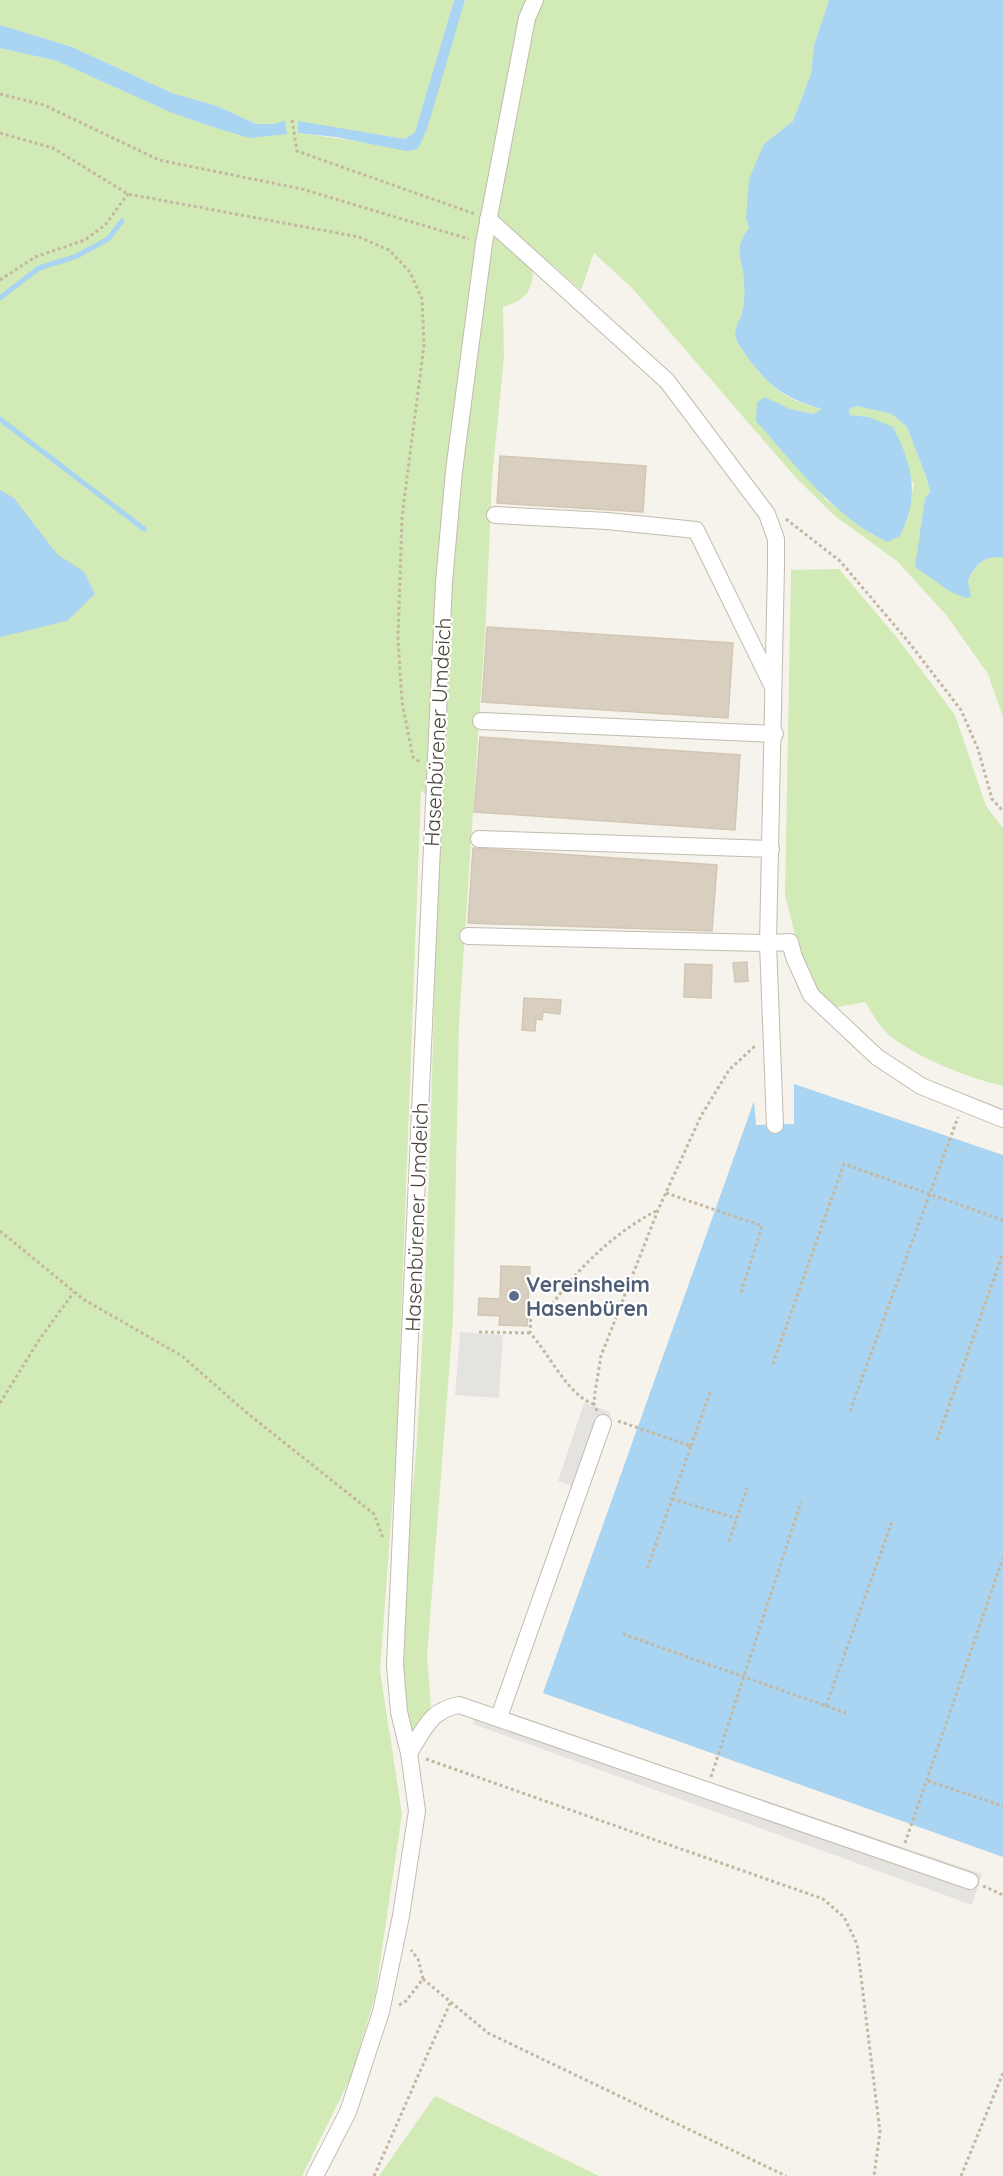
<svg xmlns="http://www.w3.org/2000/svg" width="1003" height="2176" font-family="Quicksand,sans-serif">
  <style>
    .green { fill: #d2eab5 }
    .parking { fill: #e5e3e0 }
    .water { fill: #a9d4f2 }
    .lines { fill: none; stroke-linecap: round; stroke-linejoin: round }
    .stream { stroke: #a9d4f2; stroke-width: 5 }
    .building { fill: #d8cfc1; stroke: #d3c7b4; stroke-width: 1.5 }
    .minor-casing { stroke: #c2bbae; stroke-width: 18 }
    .path { stroke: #c4b79f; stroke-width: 3; stroke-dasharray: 3 3; stroke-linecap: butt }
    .minor { stroke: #fff; stroke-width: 16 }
    .service-dot { fill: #5c6f8a; stroke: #fff; stroke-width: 2 }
    .labels { text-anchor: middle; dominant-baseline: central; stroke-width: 4.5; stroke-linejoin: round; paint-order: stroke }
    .street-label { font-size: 21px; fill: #4b4439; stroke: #fff }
    .service-label { font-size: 21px; font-weight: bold; fill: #4e5e75; stroke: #fff; text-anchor: start }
  </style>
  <rect width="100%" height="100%" fill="#f6f3ec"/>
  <g class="green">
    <path d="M0,0h454l-39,132 -10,7 -107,-17v11l120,16 47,-149h364l-15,45 -3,29 -18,47 -29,23 -18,74 3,10c-18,24 -5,30 -5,56 1,10 0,23 -3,33 -2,6 -6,11 -6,17 1,9 8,17 13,24 22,30 39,43 75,51l-10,5 -23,-5 -25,-12 60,102 48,36 14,7 20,-20 7,-38 -6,-10v-12l-39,-45 -19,-2 -1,-6 8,-3 35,8 15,13 20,52 3,13 -5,7 -9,68 55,29 -3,-15c7,-17 16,-25 35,-24v160l-15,-43 -41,-58 -50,-55 -61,-44 -40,-39 -164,-190 -38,-35 -13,37 -28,-25 -20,5c-1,23 -8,30 -30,37l1,51 -12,120 -6,140 -27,404 -6,298 -26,337 4,49 -18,33c-25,-103 0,-213 5,-317 12,-204 15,-409 22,-614l-19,-18 -25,665 -16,215 22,144 -27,182 -24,81 -49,99h-302v-2128l57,13 115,52 44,15 57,-4h-17l-39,-18 -45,-13 -100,-46 -72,-22z"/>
    <path d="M839,569l59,70 57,76 31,91 17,22v258c-34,-8 -86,-28 -114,-51 -10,-8 -17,-23 -24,-33l-33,6 -19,-21 -12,-28 -16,-64 6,-325z"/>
    <polygon points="435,2096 599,2176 379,2176"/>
  </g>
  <g class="parking">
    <polygon points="460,1332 503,1335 499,1398 455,1395"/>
    <polygon points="584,1403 611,1412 585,1490 558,1481"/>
    <polygon points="476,1713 509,1724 513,1715 982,1874 972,1905 473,1724"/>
  </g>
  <g class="water">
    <polygon points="454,0 465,0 427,129 418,149 406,151 336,137 298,133 298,121 405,139 415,132"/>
    <path d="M829,0h174v557c-19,-1 -28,7 -35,24l3,15 -5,2 -15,-6 -36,-25 10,-69 5,-6 -3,-13 -20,-52 -15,-13 -35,-8 -8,3 1,6 19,2 24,10c20,39 27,69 7,109l-13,6c-54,-26 -92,-77 -131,-121l1,-19 8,-5 25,12 23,5 9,-5c-36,-11 -51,-20 -74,-51 -5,-8 -12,-15 -13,-24 0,-6 4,-12 6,-18 3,-9 4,-22 3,-32 0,-26 -13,-32 5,-56l-3,-10 3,-39 15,-35 29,-23 18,-47 3,-29z"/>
    <polygon points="0,25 72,47 172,93 217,106 256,124 273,124 285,121 287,134 250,138 216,128 172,113 57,61 0,48"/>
    <polygon points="0,490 14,498 57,554 84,572 95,594 67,621 0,637"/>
    <polygon points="794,1084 1003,1155 1003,1857 543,1693 754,1101 756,1125 794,1124"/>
  </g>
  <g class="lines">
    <g class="stream">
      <polyline points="0,298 39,268 77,256 108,239 122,221"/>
      <polyline points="0,419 144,529"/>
    </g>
  </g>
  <g class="building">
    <polygon points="500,456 646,466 643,512 497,503"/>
    <polygon points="487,627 733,643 728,718 482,702"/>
    <polygon points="480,737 740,755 735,830 474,812"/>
    <polygon points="473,848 717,865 712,931 468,923"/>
    <polygon points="747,962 748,981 735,982 733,963"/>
    <polygon points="685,964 712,965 711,998 684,997"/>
    <polygon points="524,998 561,1000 560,1014 543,1012 542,1020 536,1019 535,1031 522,1030"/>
    <polygon points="501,1266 530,1267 527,1326 499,1325 500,1316 478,1315 479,1298 500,1299"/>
  </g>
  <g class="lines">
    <g class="minor-casing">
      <g id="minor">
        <polyline points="488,219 667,381 767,514 776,539 776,566 768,943 790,942 794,957 811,995 877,1057 921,1086 1003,1119"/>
        <polyline points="495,515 607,521 696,530 773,687"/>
        <polyline points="481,721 775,734"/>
        <polyline points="479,839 771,849"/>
        <polyline points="468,936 768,943 775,1125"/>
        <polyline points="499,1717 603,1423"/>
        <path d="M409,1753c15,-23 21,-43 50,-48l511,176"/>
        <polyline points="315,2176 348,2112 381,2012 401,1916 417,1811 409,1753 399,1712 395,1665 444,582 454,471 484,243 527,18 535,0"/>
      </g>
    </g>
    <g class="path">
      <polyline points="0,94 44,105 159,160 302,189 469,239"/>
      <polyline points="292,120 297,151 475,214"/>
      <polyline points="0,133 53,148 128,194 359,237 389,250 410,272 422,299 424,345 402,517 398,638 402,702 413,757 420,762"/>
      <polyline points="0,280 35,257 85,240 105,225 128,194"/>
      <polyline points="786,519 840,561 907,640 961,710 978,749 992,799 1003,811"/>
      <polyline points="666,1193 762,1226 741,1293"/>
      <polyline points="0,1231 83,1299 182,1356 247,1413 374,1514 383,1538"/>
      <polyline points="479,1332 530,1333"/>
      <polyline points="773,1364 844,1164 1003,1220"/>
      <polyline points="0,1403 39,1340 74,1292"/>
      <path d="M594,1404c-25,-7 -46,-52 -64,-71l1,-23h17c30,-42 63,-75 108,-99"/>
      <polyline points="597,1411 594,1404 595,1392 601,1356 658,1210 701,1116 729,1070 756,1045"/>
      <polyline points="850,1411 958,1117"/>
      <polyline points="618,1421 691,1446 647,1569"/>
      <polyline points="937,1440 1003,1253"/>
      <polyline points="691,1446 711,1390"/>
      <polyline points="672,1499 736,1518"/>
      <polyline points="729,1541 747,1488"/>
      <polyline points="623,1634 846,1713"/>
      <polyline points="826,1706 893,1519"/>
      <polyline points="426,1759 823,1899 844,1917 857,1944 880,2132 874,2176"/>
      <polyline points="711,1777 801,1502"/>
      <polyline points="928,1781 1003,1806"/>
      <polyline points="905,1843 1003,1558"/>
      <polyline points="983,1886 1003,1895"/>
      <polyline points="423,1979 488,2033 786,2176"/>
      <polyline points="399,2005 406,2001 423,1979 418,1959 411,1950"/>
      <polyline points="374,2176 451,2001"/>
      <polyline points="961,2176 1003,2073"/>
    </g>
    <use href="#minor" class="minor"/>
  </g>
  <circle class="service-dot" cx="514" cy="1296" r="6"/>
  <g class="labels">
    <g class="street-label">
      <text transform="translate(437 732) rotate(-87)">Hasenbürener Umdeich</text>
      <text transform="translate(416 1217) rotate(-88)">Hasenbürener Umdeich</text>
    </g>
    <g class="service-label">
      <text x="526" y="1284">Vereinsheim<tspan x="526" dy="24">Hasenbüren</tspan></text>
    </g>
  </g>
</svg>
